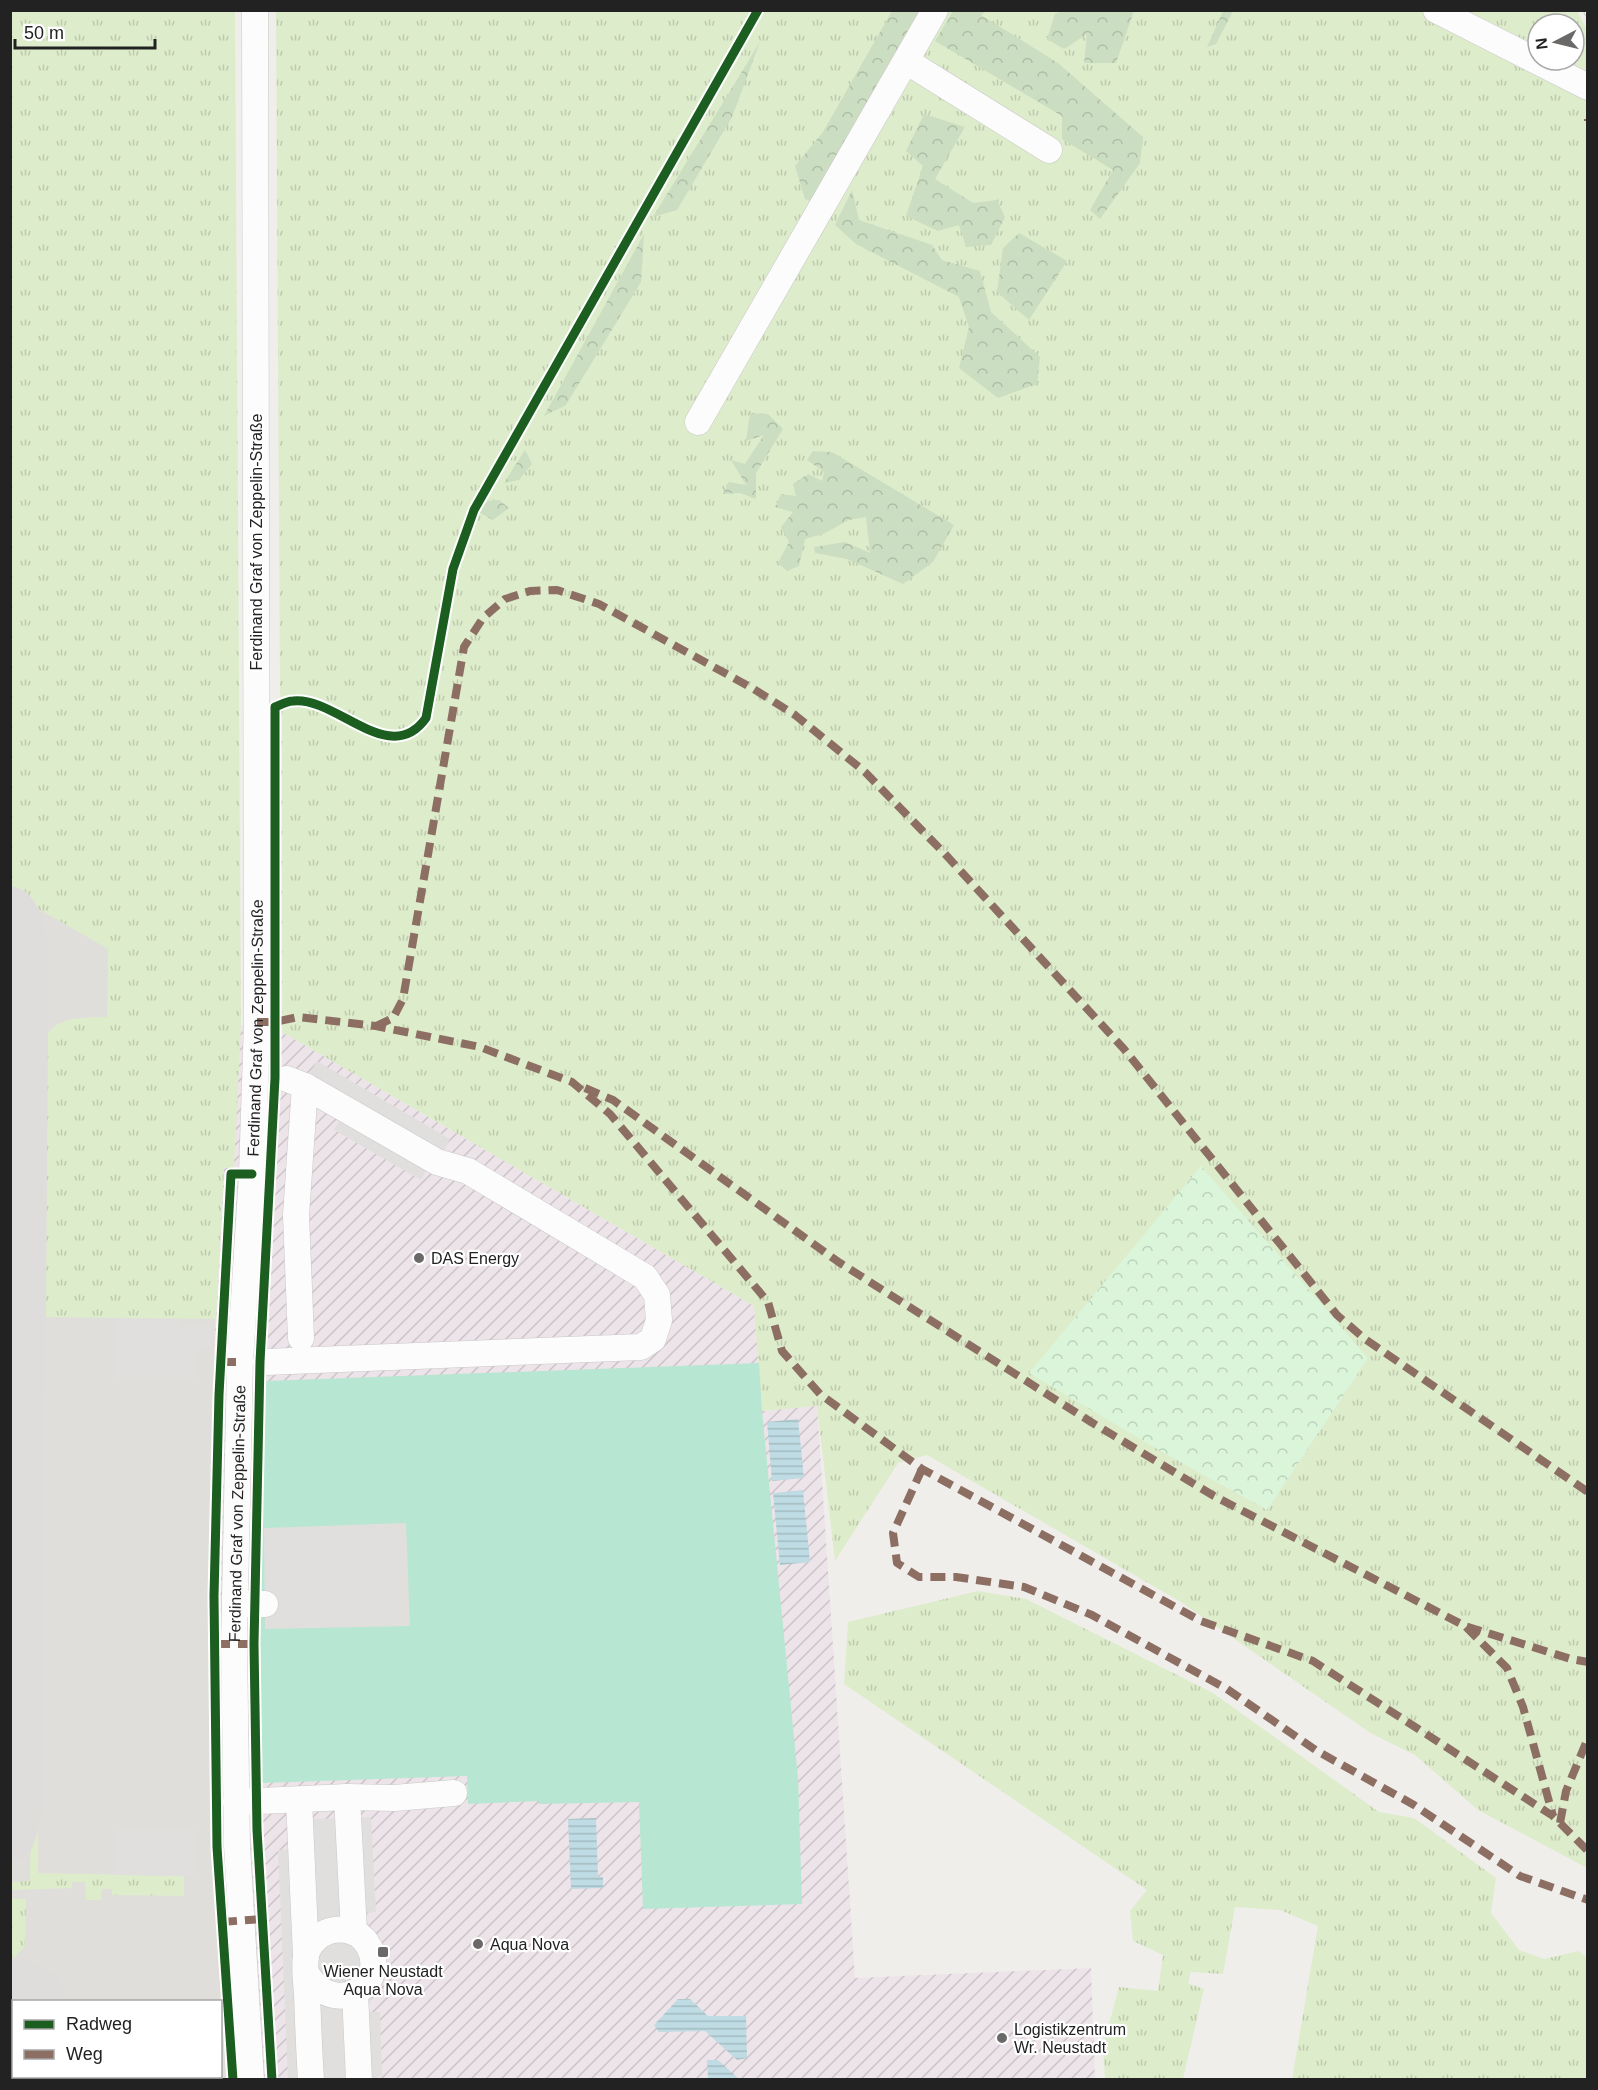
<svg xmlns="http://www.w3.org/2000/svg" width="1598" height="2090" font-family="Arial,sans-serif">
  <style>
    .industrial { fill: url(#industrial-furrows) }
    .airport { fill: #e0deda; fill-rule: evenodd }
    .grass { fill: url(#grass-tufts); fill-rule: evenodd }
    .forest { fill: url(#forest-crowns) }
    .park { fill: url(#park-crowns) }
    .pitch { fill: #b7e6d2 }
    .parking { fill: #e0dfde }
    .water { fill: url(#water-rules) }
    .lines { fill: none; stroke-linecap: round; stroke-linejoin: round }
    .taxiway { stroke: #dedddc; stroke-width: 51 }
    .minor-casing { stroke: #c9c8c7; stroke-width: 27 }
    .minor { stroke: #fdfcfc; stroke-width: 26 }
    .rail-casing { stroke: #ccc; stroke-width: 7 }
    .rail { stroke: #fff; stroke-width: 4.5; stroke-dasharray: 14; stroke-linecap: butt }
    .quiet { stroke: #8d6e63; stroke-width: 8; stroke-dasharray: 15 8; stroke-linecap: butt }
    .cycleway-casing { stroke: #fff; stroke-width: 13 }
    .cycleway { stroke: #1b5e20; stroke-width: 9 }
    .poi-dot { fill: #6a6968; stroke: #fff; stroke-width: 2 }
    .labels { text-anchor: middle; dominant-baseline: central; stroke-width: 4.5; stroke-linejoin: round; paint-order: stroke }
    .street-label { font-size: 16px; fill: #222; stroke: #fff }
    .poi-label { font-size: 16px; fill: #222; stroke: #fff; text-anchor: start }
  </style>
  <defs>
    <pattern id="industrial-furrows" width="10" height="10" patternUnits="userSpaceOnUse" patternTransform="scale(1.5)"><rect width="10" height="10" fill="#ede4e9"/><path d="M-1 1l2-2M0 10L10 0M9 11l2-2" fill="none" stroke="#cbc3c8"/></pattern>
    <pattern id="grass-tufts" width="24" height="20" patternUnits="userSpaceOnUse" patternTransform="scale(1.5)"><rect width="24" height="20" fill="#ddeccb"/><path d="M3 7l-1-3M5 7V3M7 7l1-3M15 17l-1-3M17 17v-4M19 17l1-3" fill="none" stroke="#bdcaae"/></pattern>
    <pattern id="forest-crowns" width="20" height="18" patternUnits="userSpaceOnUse" patternTransform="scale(1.5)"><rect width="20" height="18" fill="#cbdec1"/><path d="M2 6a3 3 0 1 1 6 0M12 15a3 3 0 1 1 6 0" fill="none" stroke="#aebea6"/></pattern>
    <pattern id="park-crowns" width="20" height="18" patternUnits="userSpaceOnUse" patternTransform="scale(1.5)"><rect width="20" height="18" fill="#daf5da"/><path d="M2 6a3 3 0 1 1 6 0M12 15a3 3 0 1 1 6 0" fill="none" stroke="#bbd2bb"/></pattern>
    <pattern id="water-rules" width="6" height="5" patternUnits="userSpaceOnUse" patternTransform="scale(1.5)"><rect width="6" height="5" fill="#bfdbe3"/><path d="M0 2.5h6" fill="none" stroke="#a4bcc2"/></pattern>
  </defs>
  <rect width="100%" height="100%" fill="#f0eeeb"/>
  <polygon class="industrial" points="232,1023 282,1032 754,1306 762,1411 817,1405 855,1978 1091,1968 1095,2079 226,2080 213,1837 209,1596 215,1332"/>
  <path class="airport" d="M11,11l221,1012 -17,309 -6,264 4,241 13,242 -215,1zM14,2002h206v74h-206z"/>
  <g class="grass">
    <path d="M11,10l224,1 6,1013 -7,144h-10l-8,151 -175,-2 -1,271 -4,2 -3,-2 3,-530c12,-42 34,-40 71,-41l1,-68 -97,-56z"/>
    <path d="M276,11h1301l11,20 -1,1837 -109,-58 -63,-55 -43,-21 -191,-132 -254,-147 -29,8 -63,98 -18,-155 -55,5 -8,-105 -472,-274zM1538,24h36v36h-36z"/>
    <polygon points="978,1591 1026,1599 1213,1693 1379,1812 1414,1818 1496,1878 1491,1913 1519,1950 1544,1959 1579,1951 1587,1958 1587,2079 1292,2079 1318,1926 1280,1910 1235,1907 1223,1974 1191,1972 1188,1983 1204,1989 1183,2079 1105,2079 1103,2047 1119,1987 1158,1991 1163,1955 1133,1941 1130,1911 1147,1890 844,1684 848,1622"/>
    <polygon points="36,1675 39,1678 38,1873 184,1876 184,1896 112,1895 112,1889 102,1889 101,1900 86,1900 85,1882 72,1882 72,1888 11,1890 10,1882 28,1881 30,1879 33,1677"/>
    <polygon points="11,1899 26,1899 25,1946 14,1958 11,1958"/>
    <polygon points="11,2013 14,2013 14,2076 24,2077 24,2079 11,2079"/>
  </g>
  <g class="forest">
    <polygon points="892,11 924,11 817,204 805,199 795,166 823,132"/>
    <polygon points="953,11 986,11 981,15 1058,63 1143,137 1140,163 1100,219 1090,210 1113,170 1062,139 1062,116 935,41"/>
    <polygon points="1062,11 1134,11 1116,63 1084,63 1087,34 1064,49 1047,39 1055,14"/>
    <polygon points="1223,11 1233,11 1216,44 1207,47"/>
    <polygon points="760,42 732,117 677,210 653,217"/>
    <polygon points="924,114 965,127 935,179 973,203 997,200 1005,217 991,245 966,247 959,225 938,231 906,216 923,166 906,151"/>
    <polygon points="852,190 859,220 932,245 942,260 980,271 991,312 1040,357 1037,384 998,398 959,368 969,327 959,297 856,244 835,225"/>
    <polygon points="1019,233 1067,261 1029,320 997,292 1003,248"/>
    <polygon points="644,234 641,282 566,405 544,416"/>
    <polygon points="750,413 768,414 783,429 756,473 756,499 740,493 723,494 729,482 746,485 731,460 745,464 764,435 746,441"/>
    <polygon points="525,450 532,464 519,480 504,483"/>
    <polygon points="813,451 832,452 954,525 933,562 903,584 847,559 815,553 814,547 845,542 870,553 866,517 849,520 825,533 805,539 799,566 787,571 778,563 789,542 781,527 793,512 775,507 781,494 796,496 793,484 808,474 822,481 824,472 807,460"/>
    <polygon points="499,500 509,508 493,520 480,513 487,501"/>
  </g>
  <polygon class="park" points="1201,1166 1368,1358 1267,1510 1157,1449 1029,1373"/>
  <polygon class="pitch" points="759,1363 762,1411 798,1778 802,1904 643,1909 639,1802 539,1804 539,1801 468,1804 467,1776 262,1783 260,1636 265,1381"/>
  <g class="parking">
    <polygon points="317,1061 450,1139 444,1151 427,1169 421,1180 334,1130 352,1098 310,1073"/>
    <polygon points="115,1318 181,1319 181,1326 211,1326 211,1348 199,1348 195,1378 115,1378"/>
    <polygon points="406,1523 410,1626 265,1629 264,1528"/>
    <polygon points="371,1817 376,1912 362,1913 378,1942 380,1979 366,2012 380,2012 382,2076 377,2077 377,2079 288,2079 278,1850 292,1849 291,1820"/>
    <polygon points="114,1830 195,1830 197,1876 114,1875"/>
  </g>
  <g class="water">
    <polygon points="798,1419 804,1478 772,1481 767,1422"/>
    <polygon points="803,1490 810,1562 780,1565 773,1493"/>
    <polygon points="596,1818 598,1877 603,1877 603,1888 571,1889 568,1819"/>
    <polygon points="678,1999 690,1999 708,2016 746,2016 747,2058 737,2060 705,2031 659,2032 654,2025"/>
    <polygon points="707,2060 718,2060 739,2079 708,2079"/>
  </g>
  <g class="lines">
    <g class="taxiway">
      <path d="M10,912c11,12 12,27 13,42l-6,857 -7,24"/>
      <polyline points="10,1986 25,1986 37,1992 41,2002"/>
      <polyline points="44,2080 44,2076"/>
    </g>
    <g class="minor-casing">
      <g id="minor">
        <polyline points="1436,10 1588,87"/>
        <polyline points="906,61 1049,150"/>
        <polyline points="698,422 935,10"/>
        <polyline points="301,1338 296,1215 305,1086"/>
        <polyline points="266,1362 641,1347 653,1339 659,1320 657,1295 645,1277 468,1171 437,1162 305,1086 287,1079"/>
        <polyline points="235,1604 265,1604"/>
        <polyline points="347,1797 354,1932"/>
        <polyline points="299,1800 306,1956"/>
        <polyline points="236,1802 347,1797 394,1798 454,1793"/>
        <path d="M306,1973c29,49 88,9 60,-31 -7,-10 -21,-14 -32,-12 -13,2 -26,13 -28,26 -2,12 0,25 1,37 1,29 2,58 4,87"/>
        <polyline points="355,1993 359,2080"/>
        <path id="s1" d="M251,2080l-14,-234 -3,-202 6,-282 12,-188 5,-152 -2,-1012"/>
      </g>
    </g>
    <use href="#minor" class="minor"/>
    <g class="rail-casing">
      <polyline id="rail" points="1586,10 1588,14"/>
    </g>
    <use href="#rail" class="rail"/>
    <g class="quiet">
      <polyline points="1588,119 1588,121"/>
      <polyline points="257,1022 275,1022 298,1017 376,1026 480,1047 572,1082 610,1114 768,1302 782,1351 820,1394 922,1469 1201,1621 1313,1661 1553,1816 1588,1851"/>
      <polyline points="376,1026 393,1018 403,999 464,647 483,618 505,599 530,591 557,590 599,604 752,688 795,715 865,772 945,854 1124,1049 1337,1315 1365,1339 1588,1492"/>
      <polyline points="585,1088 613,1100 840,1263 1091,1422 1214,1496 1465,1626 1571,1659 1588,1662"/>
      <polyline points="221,1362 240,1362"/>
      <polyline points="922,1469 893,1533 897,1563 919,1577 956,1577 1024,1587 1092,1615 1227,1689 1317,1751 1414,1805 1520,1876 1588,1900"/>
      <polyline points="1466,1627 1507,1668 1523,1707 1553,1816"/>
      <polyline points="215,1644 254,1644"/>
      <polyline points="1560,1823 1566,1791 1588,1738"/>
      <polyline points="222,1922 262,1919"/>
    </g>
    <g class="cycleway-casing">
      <g id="cycleway">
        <polyline points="233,2080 217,1847 214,1596 219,1395 231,1174 252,1174"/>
        <path d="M272,2080l-15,-250 -3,-186 6,-282 15,-284v-371c5,-2 12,-6 18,-6 43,-5 97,68 133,17l27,-149 21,-59 284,-500"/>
      </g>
    </g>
    <use href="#cycleway" class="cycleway"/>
  </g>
  <g class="poi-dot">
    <circle cx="419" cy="1258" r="6"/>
    <circle cx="478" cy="1944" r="6"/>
    <rect x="377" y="1946" width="12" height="12" rx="3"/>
    <circle cx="1002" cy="2038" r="6"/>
  </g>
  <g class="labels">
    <g class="street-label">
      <text transform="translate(256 542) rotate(-90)">Ferdinand Graf von Zeppelin-Straße</text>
      <text stroke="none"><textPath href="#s1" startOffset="1053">Ferdinand Graf von Zeppelin-Straße</textPath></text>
      <text stroke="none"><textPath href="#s1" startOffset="567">Ferdinand Graf von Zeppelin-Straße</textPath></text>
    </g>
    <g class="poi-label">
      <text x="431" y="1258">DAS Energy</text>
      <text x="490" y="1944">Aqua Nova</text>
      <text x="383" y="1971" text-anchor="middle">Wiener Neustadt<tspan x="383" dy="18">Aqua Nova</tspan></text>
      <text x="1014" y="2029">Logistikzentrum<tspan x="1014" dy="18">Wr. Neustadt</tspan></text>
    </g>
  </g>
  <rect width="1598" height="2090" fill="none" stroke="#222222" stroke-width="24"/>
  <rect x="12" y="2000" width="210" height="78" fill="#ffffff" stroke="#a7a7a7" stroke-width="1.5"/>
  <rect x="24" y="2020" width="30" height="9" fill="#1b5e20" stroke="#a7a7a7" stroke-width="1.5"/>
  <text x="66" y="2030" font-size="18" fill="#222222">Radweg</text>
  <rect x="24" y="2050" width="30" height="9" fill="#8d6e63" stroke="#a7a7a7" stroke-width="1.5"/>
  <text x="66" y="2060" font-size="18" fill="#222222">Weg</text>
  <g transform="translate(1556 42) rotate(263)"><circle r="28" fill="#ffffff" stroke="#a7a7a7" stroke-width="1.5"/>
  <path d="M0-4.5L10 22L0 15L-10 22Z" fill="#6a6968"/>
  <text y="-9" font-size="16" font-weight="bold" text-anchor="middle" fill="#222222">N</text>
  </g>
  <path d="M15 39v9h140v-9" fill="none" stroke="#222222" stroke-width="3"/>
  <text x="24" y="39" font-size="18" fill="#222222" stroke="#ffffff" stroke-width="4.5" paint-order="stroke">50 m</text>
</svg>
